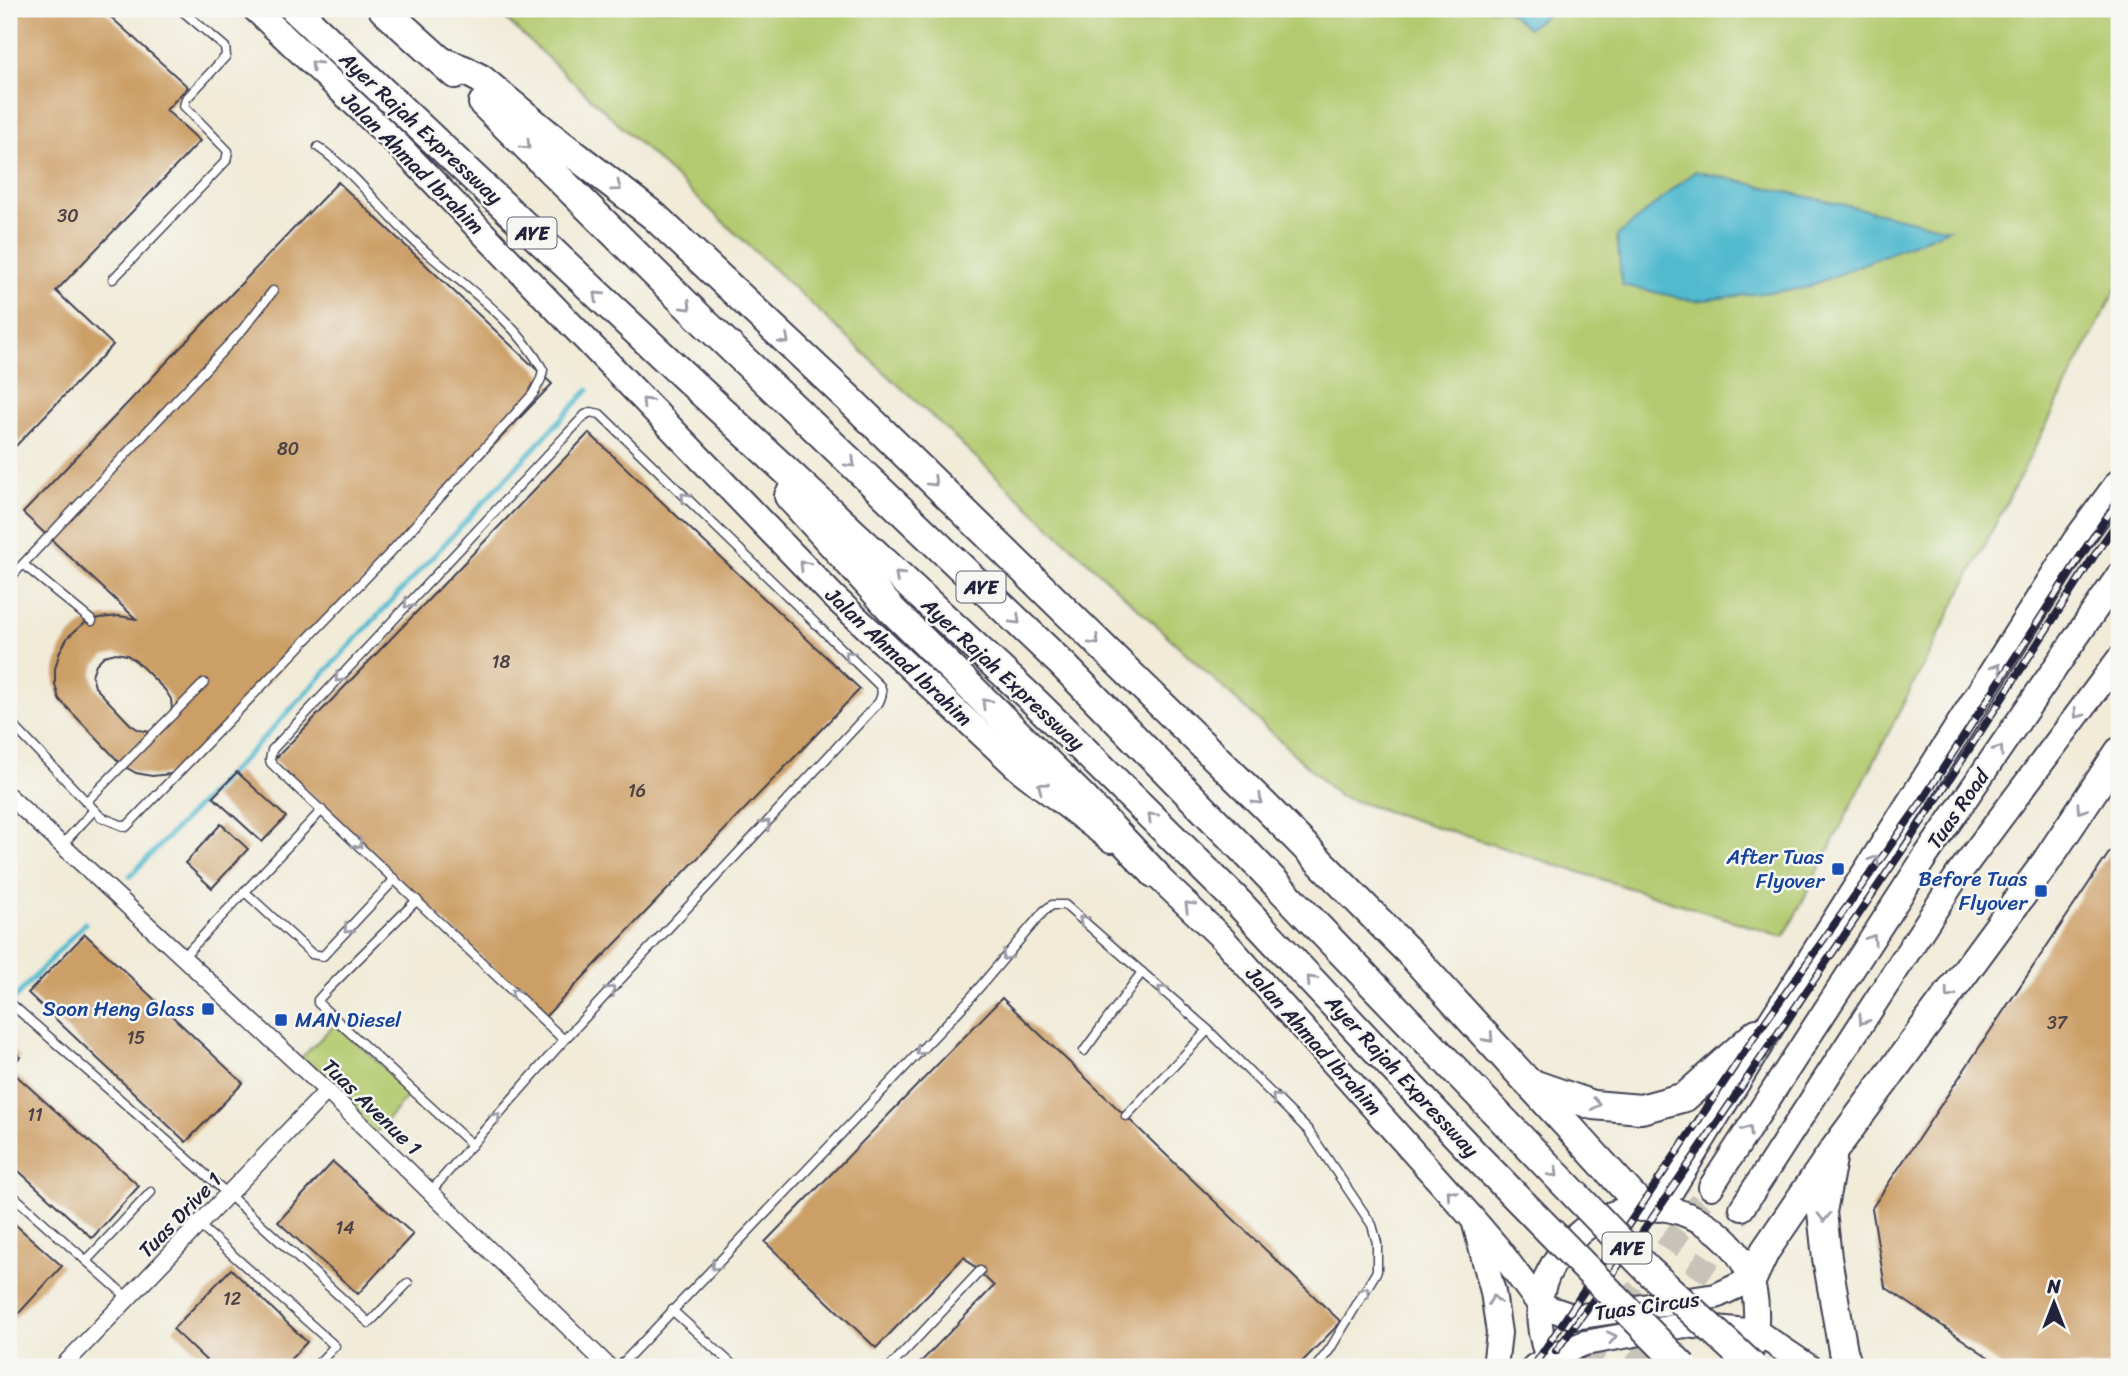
<svg xmlns="http://www.w3.org/2000/svg" width="2128" height="1376" font-family="Sriracha,sans-serif">
  <style>
    .green { fill: #b4ca6f; stroke: #6b7655; stroke-width: 2 }
    .water { fill: #51bacf; stroke: #3a6e85; stroke-width: 2 }
    .lines { fill: none; stroke-linecap: round; stroke-linejoin: round }
    .stream { stroke: #51bacf; stroke-width: 5 }
    .building { fill: #cc9f66; fill-rule: evenodd }
    .primary-tunnel { stroke: #c8c3b9; stroke-width: 24; stroke-dasharray: 24 12; stroke-linecap: butt }
    .lane-casing { stroke: #414053; stroke-width: 11 }
    .street-casing { stroke: #414053; stroke-width: 19 }
    .primary-casing { stroke: #414053; stroke-width: 28 }
    .highway-casing { stroke: #414053; stroke-width: 32 }
    .lane { stroke: #fff; stroke-width: 8 }
    .street { stroke: #fff; stroke-width: 16 }
    .primary { stroke: #fff; stroke-width: 24 }
    .highway { stroke: #fff; stroke-width: 28 }
    .rail-casing { stroke: #22223b; stroke-width: 8 }
    .rail { stroke: #f6f6f2; stroke-width: 5; stroke-dasharray: 16; stroke-linecap: butt }
    .highway-bridge-casing { stroke: #414053; stroke-width: 32; stroke-linecap: butt }
    .highway-bridge { stroke: #fff; stroke-width: 28 }
    .oneway { stroke: #9c9ca7 }
    .transit-dot { fill: #1a4fb4; stroke: #f6f6f2; stroke-width: 2.5 }
    .labels { text-anchor: middle; dominant-baseline: central; stroke-width: 5; stroke-linejoin: round; paint-order: stroke }
    .number-label { font-size: 18px; fill: #4c4146 }
    .shield { fill: #f6f6f2; stroke: #626272; stroke-width: 2 }
    .shield-label { font-size: 19px; font-weight: bold; fill: #22223b }
    .street-label { font-size: 21px; fill: #22223b; stroke: #f6f6f2 }
    .transit-label { font-size: 21px; fill: #164399; stroke: #f6f6f2; text-anchor: end }
  </style>
  <rect width="100%" height="100%" fill="#f6f6f2"/>
  <filter id="ink" filterUnits="userSpaceOnUse"><feTurbulence type="fractalNoise" baseFrequency=".0143" numOctaves="2"/><feDisplacementMap in="SourceGraphic" scale="14" xChannelSelector="R" yChannelSelector="G"/><feConvolveMatrix kernelMatrix="1 2 1 2 8 2 1 2 1" color-interpolation-filters="sRGB"/></filter>
  <filter id="wash" filterUnits="userSpaceOnUse"><feTurbulence type="fractalNoise" baseFrequency=".00686" numOctaves="4" result="noise"/><feDisplacementMap in="SourceGraphic" scale="28" xChannelSelector="R" yChannelSelector="G"/><feGaussianBlur stdDeviation="1.57" result="paint"/><feColorMatrix in="noise" values="0 0 0 0 0 0 0 0 0 0 0 0 0 0 0 0 0 1.4 0 .05"/><feComposite in="paint" operator="in"/></filter>
  <g filter="url(#wash)">
    <rect width="100%" height="100%" fill="#f1ebd8"/>
    <g class="green">
      <polygon points="495,9 2119,9 2119,283 1784,937 1339,796"/>
      <polygon points="336,1023 411,1092 374,1135 298,1061"/>
    </g>
    <g class="water">
      <polygon points="1505,9 1555,9 1528,28"/>
      <polygon points="1695,171 1949,229 1805,288 1695,301 1622,285 1617,236"/>
    </g>
    <g class="lines">
      <g class="stream">
        <polyline points="130,876 261,741 588,390"/>
        <polyline points="9,1004 85,923"/>
      </g>
    </g>
    <g id="blocks">
      <g class="building">
        <polygon points="9,9 102,9 188,87 166,110 200,141 56,291 113,345 9,453"/>
        <path d="M338,182l214,202 -367,385 -15,5 -18,2 -16,-3 -14,-8 -63,-66 -4,-15v-15l5,-18 8,-14 15,-13 17,-6 19,-2 17,3 -113,-106zM116,653l11,2 10,7 28,28 6,9 1,11 -12,18 -10,4 -11,-2 -9,-6 -35,-37 -3,-12 4,-11 8,-8z"/>
        <polygon points="589,433 860,689 545,1017 274,760"/>
        <polygon points="237,772 286,817 262,842 213,797"/>
        <polygon points="221,824 248,849 212,888 185,863"/>
        <polygon points="2119,838 2119,1367 2003,1367 1885,1287 1872,1208"/>
        <polygon points="85,934 243,1083 186,1142 28,993"/>
        <polygon points="1002,998 1341,1322 1297,1367 1139,1367 1133,1362 1127,1367 916,1367 994,1286 964,1257 876,1348 765,1242"/>
        <polygon points="9,1047 20,1057 9,1069 139,1186 92,1238 9,1162"/>
        <polygon points="333,1162 413,1234 358,1294 278,1222"/>
        <polygon points="9,1219 62,1266 9,1324"/>
        <polygon points="231,1269 307,1342 283,1367 213,1367 173,1329"/>
      </g>
    </g>
  </g>
  <g filter="url(#ink)">
    <use href="#blocks" fill-opacity="0" stroke="#414053" stroke-width="2"/>
    <g class="lines">
      <g class="primary-tunnel">
        <polyline points="1583,1367 1711,1187"/>
        <polyline points="1635,1367 1742,1208"/>
      </g>
      <g class="lane-casing">
        <g id="lane">
          <polyline points="113,279 226,161 228,151 184,106 186,99 226,56 225,47 180,9"/>
          <polyline points="24,565 92,621"/>
          <polyline points="9,579 243,329 273,291"/>
          <path d="M9,721l92,96 25,10 263,-273 144,-160 8,-15 2,-9c-31,-56 -88,-89 -133,-133 -31,-30 -56,-65 -92,-90"/>
          <polyline points="86,802 204,683"/>
          <polyline points="62,845 94,810"/>
          <polyline points="245,892 312,954 323,956 395,879"/>
          <polyline points="417,900 328,989 318,1000 318,1003 472,1145"/>
          <polyline points="183,957 322,810"/>
          <polyline points="9,1002 229,1195 369,1323 408,1283"/>
          <polyline points="1084,1051 1142,972"/>
          <polyline points="1126,1116 1208,1030"/>
          <polyline points="9,1192 128,1298"/>
          <path d="M430,1192l134,-152 315,-338c3,-7 4,-10 1,-16l-280,-272 -9,-2 -6,3 -313,335 -2,10 1,3 293,277"/>
          <polyline points="199,1225 335,1346 315,1367"/>
          <polyline points="86,1261 151,1192"/>
          <polyline points="672,1310 735,1367"/>
          <polyline points="619,1367 967,1002 1044,911 1052,905 1065,905 1208,1030 1308,1130 1372,1225 1377,1243 1377,1271 1330,1349 1316,1367"/>
          <polyline points="890,1367 980,1271"/>
        </g>
      </g>
      <g class="street-casing">
        <g id="street">
          <polyline points="9,796 327,1091 609,1367"/>
          <polyline points="62,1367 327,1091"/>
        </g>
      </g>
      <g class="primary-casing">
        <g id="primary">
          <polyline points="255,9 399,146 834,597 1020,770 1111,840"/>
          <polyline points="1140,862 1155,874 1223,939 1473,1219 1497,1247 1540,1305"/>
          <polyline points="1711,1187 1923,860 2119,575"/>
          <polyline points="1742,1208 1957,876 2119,659"/>
          <polyline points="1475,1224 1493,1292 1499,1333 1495,1367"/>
          <polyline points="1540,1305 1575,1317 1716,1296 1752,1279"/>
          <polyline points="1534,1367 1548,1358 1585,1343 1685,1325 1757,1332 1809,1367"/>
          <path d="M1553,1367c-15,-27 -19,-64 -5,-93 35,-73 123,-90 181,-31 17,18 27,43 27,68 1,21 -2,38 -12,56"/>
        </g>
      </g>
      <g class="highway-casing">
        <g id="highway">
          <polyline points="295,9 666,359 1036,703 1235,899 1475,1155"/>
          <polyline points="383,9 455,74"/>
          <polyline points="443,62 464,70 481,79 545,132 654,216 849,399 1265,806 1409,952 1642,1207"/>
          <polyline points="483,103 703,321 1063,665 1263,870 1507,1124"/>
          <polyline points="789,496 892,610 1084,799 1155,874"/>
          <polyline points="1533,1084 1593,1105 1641,1109 1685,1097 1757,1033"/>
          <polyline points="1832,1159 1822,1212 1827,1258 1843,1351 1848,1367"/>
          <polyline points="1659,1207 1773,1021 2077,541 2119,484"/>
          <polyline points="1752,1279 1765,1251 1834,1150 2046,862 2119,752"/>
        </g>
      </g>
      <use href="#lane" class="lane"/>
      <use href="#street" class="street"/>
      <use href="#primary" class="primary"/>
      <use href="#highway" class="highway"/>
      <g class="rail-casing">
        <g id="rail">
          <polyline points="1556,1351 1640,1236 1933,805 2098,550 2119,520"/>
          <polyline points="1533,1367 1755,1036 1922,801 2087,546 2119,499"/>
        </g>
      </g>
      <use href="#rail" class="rail"/>
      <g class="highway-bridge-casing">
        <g id="highway-bridge">
          <polyline points="1507,1124 1648,1270 1753,1367"/>
          <polyline points="1475,1155 1683,1367"/>
        </g>
      </g>
      <use href="#highway-bridge" class="highway-bridge"/>
    </g>
    <defs><path id="oneway-chevron" d="M-2-3.5L2.5 0L-2 3.5" fill="none" stroke-width="1.6" stroke-linecap="round" stroke-linejoin="round" transform="scale(1.75)"/></defs>
    <g class="oneway">
      <use href="#oneway-chevron" transform="translate(315 65) rotate(-136)"/>
      <use href="#oneway-chevron" transform="translate(526 145) rotate(45)"/>
      <use href="#oneway-chevron" transform="translate(617 187) rotate(37)"/>
      <use href="#oneway-chevron" transform="translate(598 296) rotate(-137)"/>
      <use href="#oneway-chevron" transform="translate(687 306) rotate(45)"/>
      <use href="#oneway-chevron" transform="translate(785 340) rotate(43)"/>
      <use href="#oneway-chevron" transform="translate(646 402) rotate(-134)"/>
      <use href="#oneway-chevron" transform="translate(851 463) rotate(44)"/>
      <use href="#oneway-chevron" transform="translate(933 482) rotate(44)"/>
      <use href="#oneway-chevron" transform="translate(685 497) rotate(-136)"/>
      <use href="#oneway-chevron" transform="translate(804 565) rotate(-134)"/>
      <use href="#oneway-chevron" transform="translate(899 576) rotate(-137)"/>
      <use href="#oneway-chevron" transform="translate(408 604) rotate(133)"/>
      <use href="#oneway-chevron" transform="translate(1016 620) rotate(44)"/>
      <use href="#oneway-chevron" transform="translate(1095 641) rotate(44)"/>
      <use href="#oneway-chevron" transform="translate(849 655) rotate(-136)"/>
      <use href="#oneway-chevron" transform="translate(1997 668) rotate(-58)"/>
      <use href="#oneway-chevron" transform="translate(339 678) rotate(133)"/>
      <use href="#oneway-chevron" transform="translate(986 703) rotate(-135)"/>
      <use href="#oneway-chevron" transform="translate(2078 714) rotate(127)"/>
      <use href="#oneway-chevron" transform="translate(1999 750) rotate(-55)"/>
      <use href="#oneway-chevron" transform="translate(1042 787) rotate(-143)"/>
      <use href="#oneway-chevron" transform="translate(1258 800) rotate(44)"/>
      <use href="#oneway-chevron" transform="translate(2081 809) rotate(124)"/>
      <use href="#oneway-chevron" transform="translate(1152 817) rotate(-135)"/>
      <use href="#oneway-chevron" transform="translate(766 824) rotate(-47)"/>
      <use href="#oneway-chevron" transform="translate(358 844) rotate(44)"/>
      <use href="#oneway-chevron" transform="translate(1875 860) rotate(-58)"/>
      <use href="#oneway-chevron" transform="translate(1189 906) rotate(-136)"/>
      <use href="#oneway-chevron" transform="translate(1083 920) rotate(-139)"/>
      <use href="#oneway-chevron" transform="translate(348 929) rotate(133)"/>
      <use href="#oneway-chevron" transform="translate(1872 939) rotate(-57)"/>
      <use href="#oneway-chevron" transform="translate(1006 956) rotate(131)"/>
      <use href="#oneway-chevron" transform="translate(1311 980) rotate(-133)"/>
      <use href="#oneway-chevron" transform="translate(611 990) rotate(-47)"/>
      <use href="#oneway-chevron" transform="translate(1162 990) rotate(-139)"/>
      <use href="#oneway-chevron" transform="translate(515 993) rotate(-136)"/>
      <use href="#oneway-chevron" transform="translate(1949 994) rotate(126)"/>
      <use href="#oneway-chevron" transform="translate(1863 1020) rotate(123)"/>
      <use href="#oneway-chevron" transform="translate(1489 1038) rotate(48)"/>
      <use href="#oneway-chevron" transform="translate(920 1051) rotate(134)"/>
      <use href="#oneway-chevron" transform="translate(1276 1098) rotate(-135)"/>
      <use href="#oneway-chevron" transform="translate(1596 1104) rotate(10)"/>
      <use href="#oneway-chevron" transform="translate(496 1117) rotate(-48)"/>
      <use href="#oneway-chevron" transform="translate(1748 1130) rotate(-57)"/>
      <use href="#oneway-chevron" transform="translate(1554 1173) rotate(46)"/>
      <use href="#oneway-chevron" transform="translate(1451 1194) rotate(-132)"/>
      <use href="#oneway-chevron" transform="translate(1824 1217) rotate(90)"/>
      <use href="#oneway-chevron" transform="translate(715 1266) rotate(134)"/>
      <use href="#oneway-chevron" transform="translate(1365 1291) rotate(-59)"/>
      <use href="#oneway-chevron" transform="translate(1494 1300) rotate(-99)"/>
      <use href="#oneway-chevron" transform="translate(1612 1337) rotate(-12)"/>
    </g>
  </g>
  <g class="transit-dot">
    <rect x="1831" y="862" width="14" height="14" rx="3.5"/>
    <rect x="2034" y="884" width="14" height="14" rx="3.5"/>
    <rect x="201" y="1002" width="14" height="14" rx="3.5"/>
    <rect x="274" y="1013" width="14" height="14" rx="3.5"/>
  </g>
  <g class="labels">
    <g class="number-label">
      <text x="68" y="216">30</text>
      <text x="288" y="449">80</text>
      <text x="501" y="662">18</text>
      <text x="637" y="791">16</text>
      <text x="2057" y="1023">37</text>
      <text x="136" y="1038">15</text>
      <text x="35" y="1115">11</text>
      <text x="345" y="1228">14</text>
      <text x="232" y="1299">12</text>
    </g>
    <g class="shield">
      <rect x="507.5" y="217.5" width="49" height="31" rx="5"/>
      <rect x="956.5" y="571.5" width="49" height="31" rx="5"/>
      <rect x="1602.5" y="1232.5" width="49" height="31" rx="5"/>
    </g>
    <g class="shield-label">
      <text x="532" y="233">AYE</text>
      <text x="981" y="587">AYE</text>
      <text x="1627" y="1248">AYE</text>
    </g>
    <g class="street-label">
      <text transform="translate(421 128) rotate(43)">Ayer Rajah Expressway</text>
      <text transform="translate(413 163) rotate(45)">Jalan Ahmad Ibrahim</text>
      <text transform="translate(899 657) rotate(43)">Jalan Ahmad Ibrahim</text>
      <text transform="translate(1003 674) rotate(43)">Ayer Rajah Expressway</text>
      <text transform="translate(1958 809) rotate(-55)">Tuas Road</text>
      <text transform="translate(1314 1041) rotate(48)">Jalan Ahmad Ibrahim</text>
      <text transform="translate(1402 1076) rotate(47)">Ayer Rajah Expressway</text>
      <text transform="translate(372 1107) rotate(44)">Tuas Avenue 1</text>
      <text transform="translate(180 1215) rotate(-46)">Tuas Drive 1</text>
      <text transform="translate(1647 1306) rotate(-8)">Tuas Circus</text>
    </g>
    <g class="transit-label">
      <text x="1824" y="857">After Tuas<tspan x="1824" dy="24">Flyover</tspan></text>
      <text x="2027" y="879">Before Tuas<tspan x="2027" dy="24">Flyover</tspan></text>
      <text x="194" y="1009">Soon Heng Glass</text>
      <text x="295" y="1020" text-anchor="start">MAN Diesel</text>
    </g>
  </g>
  <rect width="2128" height="1376" fill="none" stroke="#f6f6f2" stroke-width="35"/>
  <g transform="translate(2054 1303)" stroke="#f6f6f2" stroke-width="5" paint-order="stroke">
  <path d="M0-5L12 26L0 18L-12 26Z" fill="#22223b"/>
  <text y="-10" font-size="19" font-weight="bold" text-anchor="middle" fill="#22223b">N</text>
  </g>
</svg>
